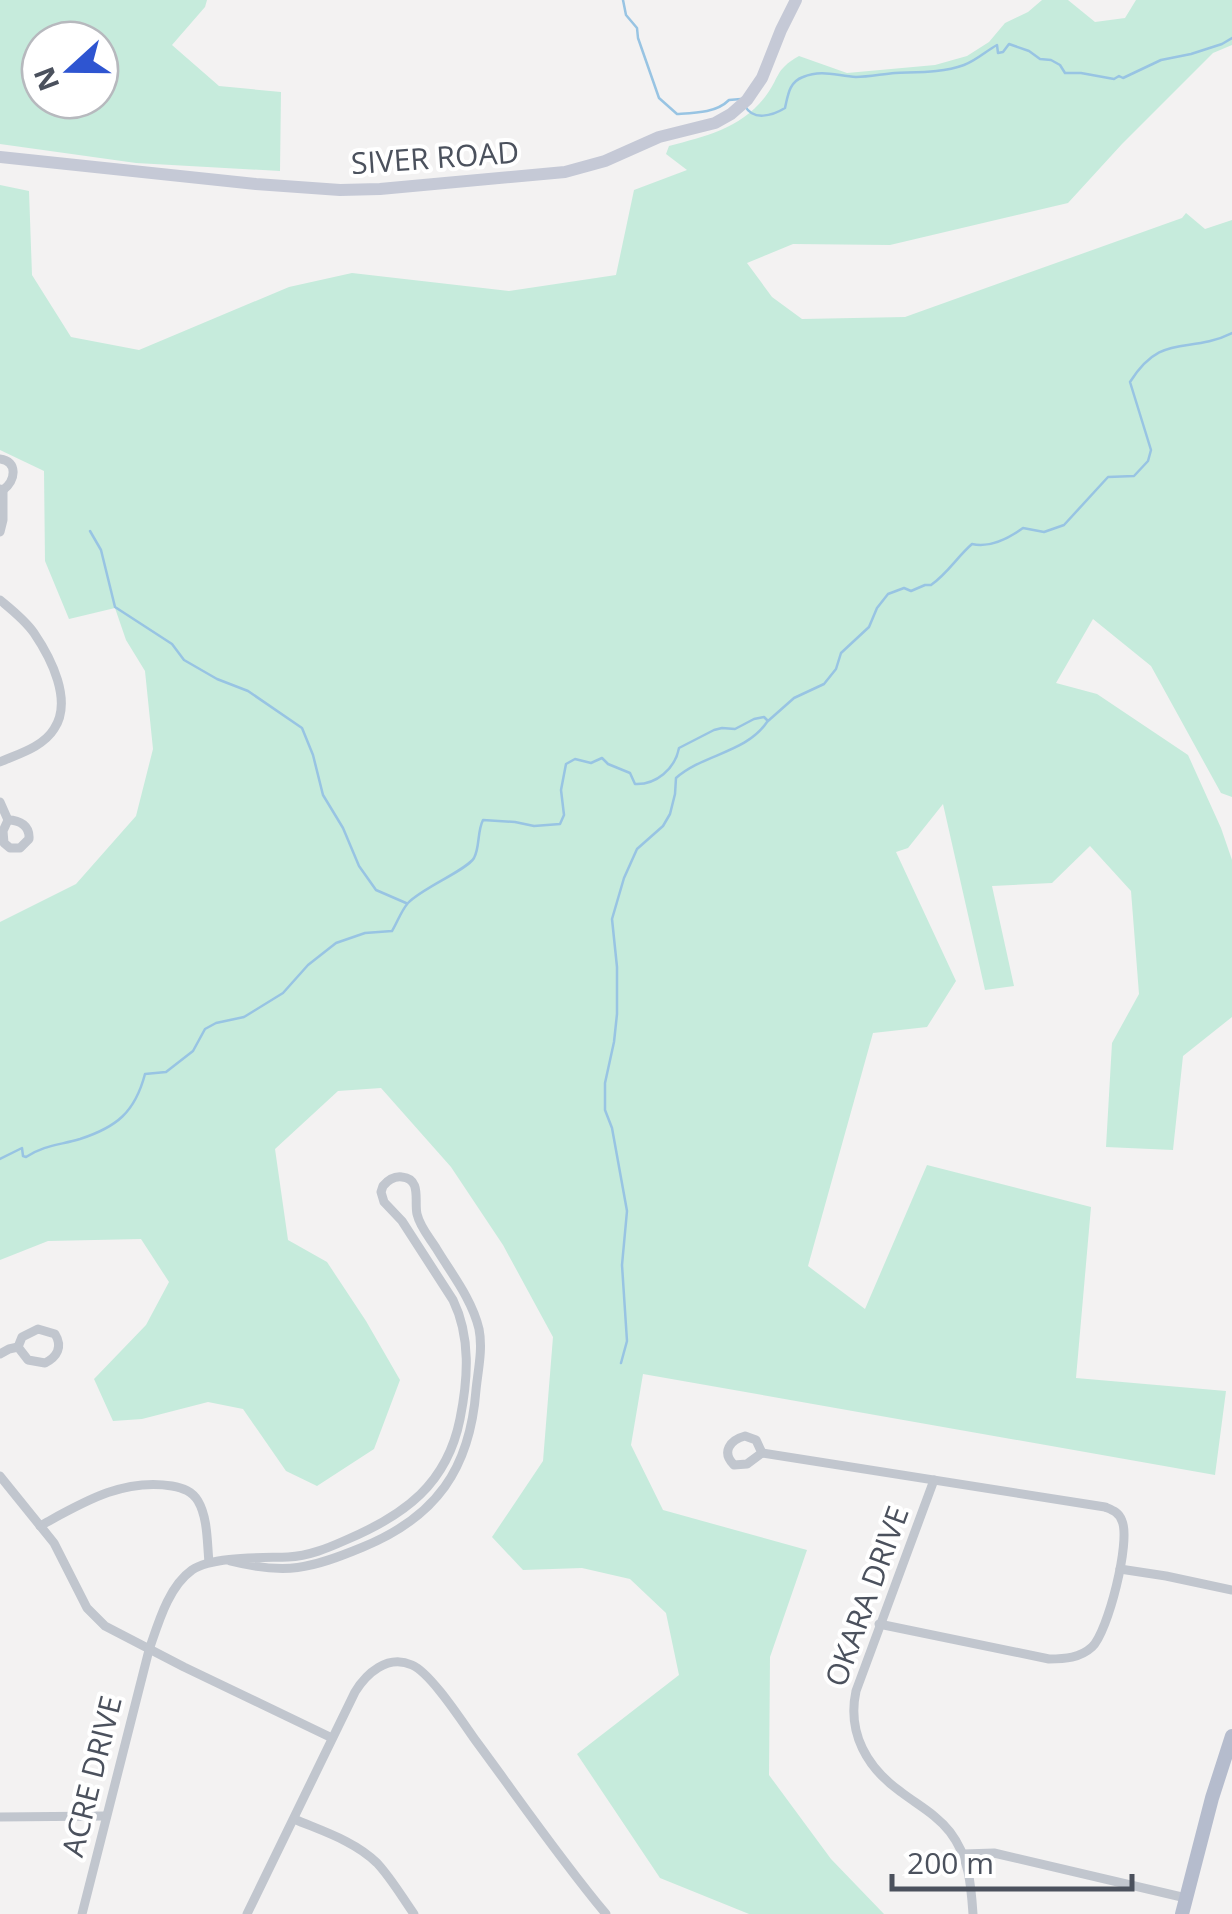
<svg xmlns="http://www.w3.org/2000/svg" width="1232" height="1914" font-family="'Open Sans',sans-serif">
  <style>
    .green { fill: #c6ebdc; fill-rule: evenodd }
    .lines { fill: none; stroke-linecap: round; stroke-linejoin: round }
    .stream { stroke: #98c4e3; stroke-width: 2.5 }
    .street { stroke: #c1c6ce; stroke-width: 9 }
    .secondary { stroke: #c5c9d6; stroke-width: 12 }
    .primary { stroke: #b5bccd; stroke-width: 14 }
    .labels { text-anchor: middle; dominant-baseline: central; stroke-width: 8; stroke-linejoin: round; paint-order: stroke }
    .street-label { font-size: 30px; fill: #4b515d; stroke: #fff }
  </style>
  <rect width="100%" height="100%" fill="#f3f2f2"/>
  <g class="green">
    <path d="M0,0h207l-2,7 -33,38 47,41 62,6 -1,79 -144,-8 -136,-19zM40,40h60v60h-60z"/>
    <path d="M1042,0h26l27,22 30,-4 11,-18h96v45l-19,8 -91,91 -54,59 -178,42 -97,-1 -46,19 25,34 30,22 103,-2 277,-99 4,-5 19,16 27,-9v577l-11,-4 -70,-127 -58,-47 -37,64 41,11 91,61 33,73 11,32v157l-49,39 -10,94 -67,-3 6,-104 27,-49 -8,-103 -41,-45 -38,37 -60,3 22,100 -29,4 -42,-186 -35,44 -12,4 60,129 -29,46 -54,6 -65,233 57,43 62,-144 164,42 -15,171 150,13 -11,84 -572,-101 -12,71 32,65 144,40 -37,107 -1,118 62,84 53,55h-135l-89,-36 -83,-124 102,-79 -13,-62 -36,-34 -48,-11 -59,2 -31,-33 51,-76 10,-124 -50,-92 -52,-78 -70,-79 -43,3 -63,58 13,91 39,22 39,59 34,59 -26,69 -57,37 -31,-15 -43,-62 -35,-7 -66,17 -29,2 -19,-42 52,-54 23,-43 -28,-43 -93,2 -48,19v-338l76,-38 60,-68 17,-67 -8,-78 -19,-31 -11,-32 -46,11 -24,-58 -1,-90 -44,-21v-265l29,6 3,84 39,62 68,13 150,-63 63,-14 157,18 107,-16 18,-85 53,-20 -21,-16 3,-8c37,-10 71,-17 96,-49 15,-19 9,-27 34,-41l48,17 88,-8 32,-9 22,-14 16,-19 23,-11z"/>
  </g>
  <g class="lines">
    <g class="stream">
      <path d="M623,0l3,15 11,13 1,10 21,60 18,16c18,-1 39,-1 52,-14l12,-1"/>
      <path d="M745,106c8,15 27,10 40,2 3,-13 4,-26 18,-31 19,-8 34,-1 53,0 13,0 26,-3 39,-4 23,-1 47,0 69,-8 13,-5 22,-14 33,-20l1,8 5,-1 6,-8 20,7 11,8 11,1 9,5 5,8h16l33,6 5,-3 4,2 38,-18 30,-6 31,-10 10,-6"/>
      <polyline points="90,531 101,550 115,607 172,644 184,660 217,679 248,691 302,728 313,755 323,795 343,828 359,866 376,890 406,903"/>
      <path d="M0,1159l22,-11 1,8 3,1c18,-12 34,-12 54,-18 37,-12 55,-27 65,-65l21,-2 27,-21 12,-22 11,-6 28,-6 39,-24 25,-28 28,-22 29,-10 27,-2c5,-8 9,-20 16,-28 14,-15 59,-33 66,-45 6,-11 3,-26 9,-38l32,2 19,4 26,-2 4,-9 -3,-25 5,-26 9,-5 16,4 11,-5 6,6 22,9 5,11c21,1 40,-15 44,-36l35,-18 8,-2 13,1 19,-10 10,-2 4,4 26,-23 30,-14 12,-15 5,-16 28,-26 8,-19 11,-14 16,-6 7,3 14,-6h6c17,-12 26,-28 41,-41 17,4 37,-6 51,-16l21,4 20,-7 44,-48 26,-1 14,-15 3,-11 -21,-68c32,-51 58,-27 102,-49"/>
      <path d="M621,1363l6,-22 -5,-76 5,-54 -15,-83 -7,-18v-27l9,-41 3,-28v-47l-5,-48 12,-41 13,-29 26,-23 7,-12 5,-20 1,-16c27,-24 70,-25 91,-56"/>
    </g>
    <g class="street">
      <path d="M0,459c18,2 16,22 3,31l-3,-1"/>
      <polyline points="0,532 3,520 3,490"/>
      <path d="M0,600c12,10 25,20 34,33 17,25 39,68 20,96 -11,18 -36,25 -54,33"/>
      <polyline points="0,802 8,820"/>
      <path d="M8,820c12,0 22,6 21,19l-9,9h-10l-6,-5 -1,-12z"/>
      <path d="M38,1329l17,5c8,13 2,23 -10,29l-17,-3 -10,-13 4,-10z"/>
      <polyline points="0,1354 9,1349 18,1347"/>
      <path d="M745,1436l11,4 6,13 -15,11 -13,1c-13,-13 -4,-25 11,-29z"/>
      <path d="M762,1453l343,54c7,3 14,5 17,14 9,20 -14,111 -30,126 -12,11 -27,12 -43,12l-170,-35"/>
      <polyline points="0,1476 54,1543 87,1608 105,1626 184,1667 332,1738"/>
      <path d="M934,1480l-78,211c-9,42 11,77 45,101 17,13 36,23 49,40 19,25 21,52 23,82"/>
      <path d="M40,1526c42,-23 82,-48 132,-40 11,2 20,5 26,15 10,17 9,42 11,61"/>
      <polyline points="1120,1569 1166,1576 1232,1590"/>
      <polyline points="0,1817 106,1816"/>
      <path d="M294,1819c28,12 61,22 83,44 14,15 25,34 37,51"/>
      <polyline points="964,1854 994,1853 1186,1898"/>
      <path d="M82,1914l67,-264c9,-26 19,-63 43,-80 21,-14 71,-12 96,-13 21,-1 40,-9 58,-17 59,-25 101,-56 114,-121 8,-40 11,-82 -7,-119l-51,-79 -18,-19 -3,-10 2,-6c5,-6 11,-10 19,-9 20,2 12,24 15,37 3,13 12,23 19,34 15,25 36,51 43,81 4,20 -1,41 -3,61 -6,79 -40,127 -113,157 -53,22 -77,28 -133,14"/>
      <path d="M247,1914l108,-222c11,-18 32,-38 57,-27 19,8 51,58 64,76 43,58 84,118 130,173"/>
    </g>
    <polyline class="secondary" points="0,157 256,184 340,190 380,189 565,172 605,161 659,137 715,123 731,114 747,100 762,78 781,30 796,0"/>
    <polyline class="primary" points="1182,1914 1212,1798 1232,1736"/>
  </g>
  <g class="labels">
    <g class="street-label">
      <text transform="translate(435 157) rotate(-4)">SIVER ROAD</text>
      <text transform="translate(866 1596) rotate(-70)">OKARA DRIVE</text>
      <text transform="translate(91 1776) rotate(-76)">ACRE DRIVE</text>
    </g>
  </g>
  <g transform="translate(70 70) rotate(249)"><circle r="48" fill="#ffffff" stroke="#b7b9be" stroke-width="2.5"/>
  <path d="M0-8L18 38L0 25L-18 38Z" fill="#2e55d1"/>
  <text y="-15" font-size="28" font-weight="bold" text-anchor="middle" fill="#4b515d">N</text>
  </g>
  <path d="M892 1874v15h240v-15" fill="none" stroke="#4b515d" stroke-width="5"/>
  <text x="907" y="1874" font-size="30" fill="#4b515d" stroke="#ffffff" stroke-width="8" paint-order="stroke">200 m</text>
</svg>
